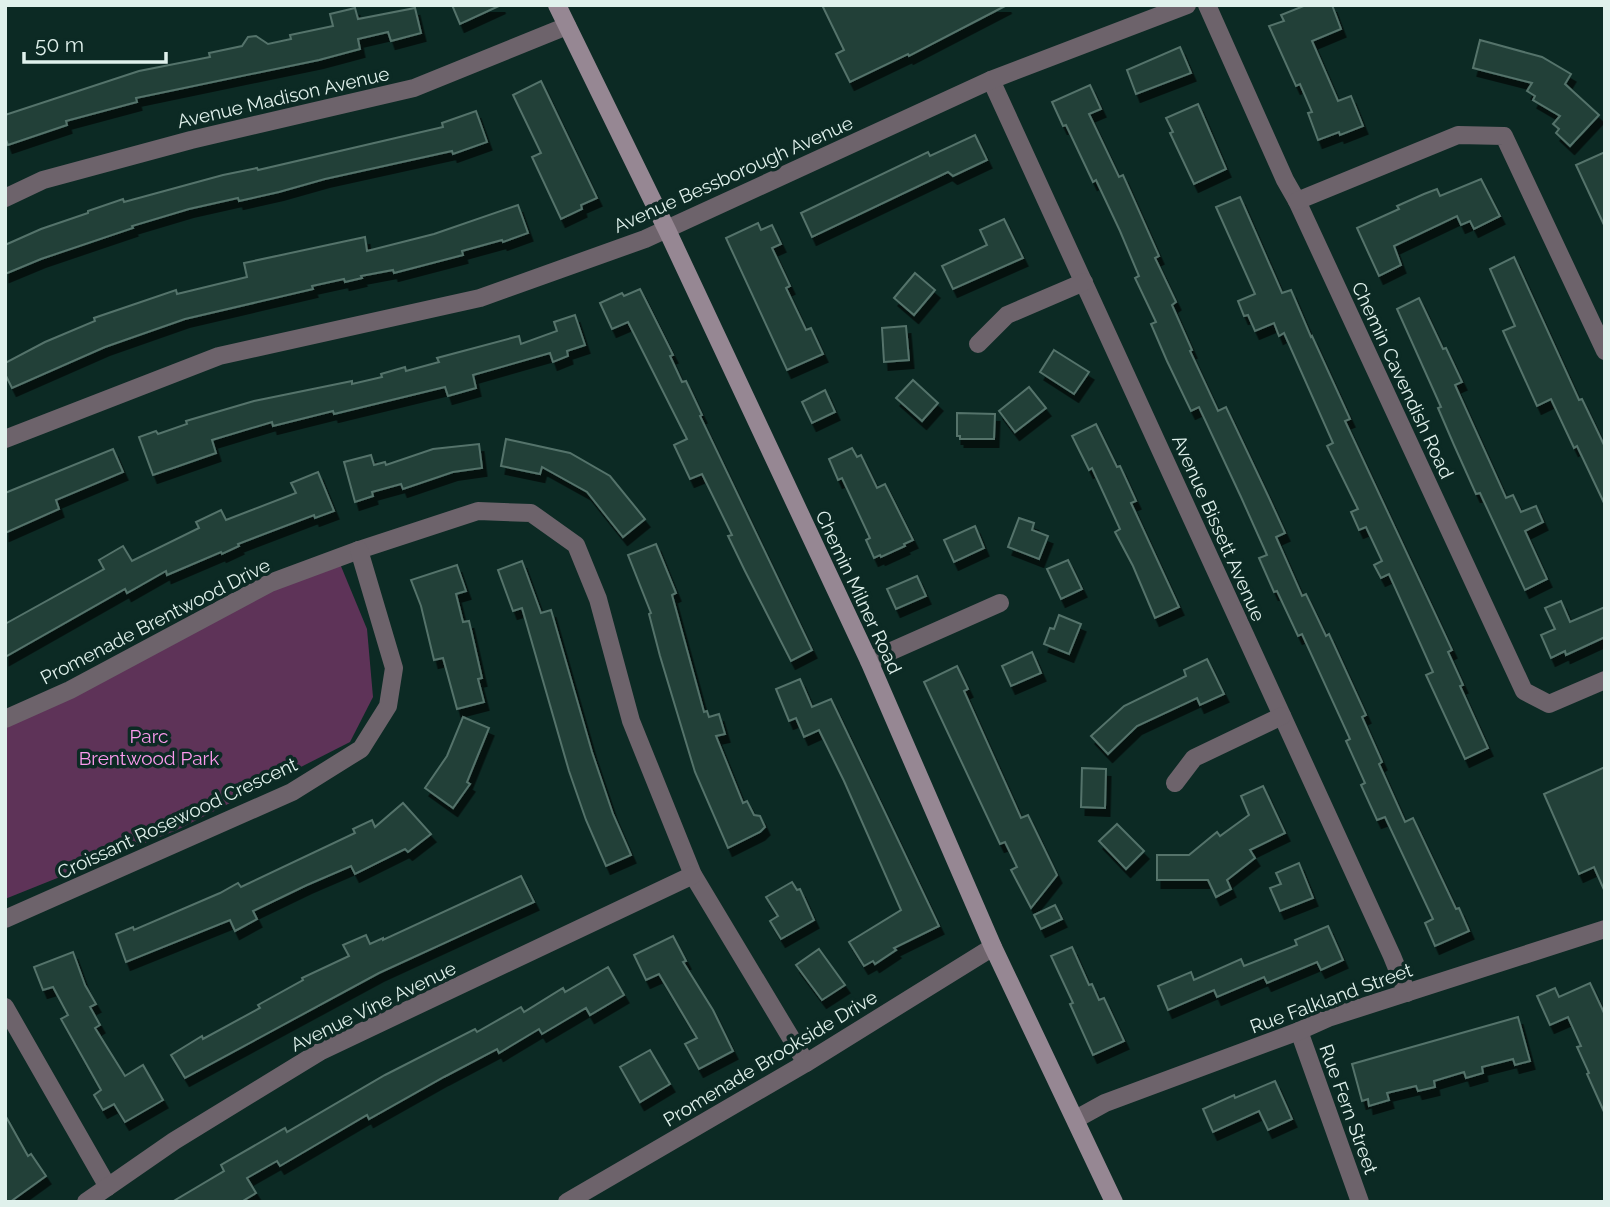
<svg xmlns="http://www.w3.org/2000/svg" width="1610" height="1207" font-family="Raleway,sans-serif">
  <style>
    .green { fill: #5e3358 }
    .building { fill: #224039; stroke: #54736b; stroke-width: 2; filter: url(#shadow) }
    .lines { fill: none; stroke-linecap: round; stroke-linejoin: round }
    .street { stroke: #6d636b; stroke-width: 18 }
    .secondary { stroke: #968793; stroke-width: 18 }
    .labels { text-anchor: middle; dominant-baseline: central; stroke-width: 7; stroke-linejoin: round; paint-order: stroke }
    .street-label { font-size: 19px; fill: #e0f1ec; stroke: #0c2a24 }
    .park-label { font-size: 19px; fill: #fb9aed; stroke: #0c2a24 }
  </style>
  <defs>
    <filter id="shadow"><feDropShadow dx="4.5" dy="8" stdDeviation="0" flood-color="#0009"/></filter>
  </defs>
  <rect width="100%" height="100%" fill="#0c2a24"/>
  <polygon class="green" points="338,559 367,629 373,697 350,742 177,830 5,899 5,719"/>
  <g class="building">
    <polygon points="452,5 501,5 460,24"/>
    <polygon points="822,5 1007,5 909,56 908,54 850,82 836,54 844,50"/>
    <polygon points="1306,5 1332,5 1341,29 1312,41 1338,101 1351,96 1363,126 1340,135 1339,132 1318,140 1308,113 1312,112 1300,84 1296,86 1269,26 1284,21 1281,15"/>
    <polygon points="355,8 358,19 415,8 421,33 391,41 388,32 358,39 360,49 319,60 136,98 137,102 66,121 67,125 8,145 5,137 5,115 139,71 210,57 209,53 242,46 248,37 256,36 268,44 291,39 290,35 333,26 330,14"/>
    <polygon points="1480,40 1542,57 1571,74 1565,84 1599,115 1570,146 1556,133 1559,129 1553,124 1560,116 1533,100 1535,96 1527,91 1532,83 1473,68"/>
    <polygon points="1180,47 1191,73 1136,94 1127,70"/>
    <polygon points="541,81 597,198 581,205 582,209 561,219 532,157 541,153 513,95"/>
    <polygon points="1090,85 1101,109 1089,114 1119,177 1123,175 1159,256 1155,258 1176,302 1172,305 1192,350 1190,351 1218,411 1226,407 1269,498 1285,533 1276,537 1302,596 1306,594 1326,636 1329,634 1366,715 1362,717 1382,762 1379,764 1405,822 1413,818 1456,909 1459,908 1469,931 1435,946 1425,923 1433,919 1385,817 1377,820 1361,785 1365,783 1346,741 1350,739 1302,634 1298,636 1277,591 1274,592 1259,558 1267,555 1241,497 1199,407 1191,411 1167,361 1151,324 1156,322 1135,278 1139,276 1120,231 1096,180 1093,182 1066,125 1063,126 1052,102"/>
    <polygon points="1198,104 1226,169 1194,184 1170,133 1173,132 1166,118"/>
    <polygon points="476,111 487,142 453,154 452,151 325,179 279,192 239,201 238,198 189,209 132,226 133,228 41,259 5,274 5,245 41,229 88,213 88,211 123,199 124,202 223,175 257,168 258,170 443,127 442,123"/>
    <polygon points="975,135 987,160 953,176 948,172 812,237 801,213 928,152 930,156"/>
    <polygon points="1605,152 1605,227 1576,165"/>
    <polygon points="1481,179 1500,216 1474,229 1470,221 1461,225 1457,216 1394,246 1401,265 1379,276 1357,228 1399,209 1397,206 1424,194 1437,189 1440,196"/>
    <polygon points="1240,197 1282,293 1291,290 1311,337 1312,336 1350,419 1345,421 1452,650 1448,652 1463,685 1460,686 1488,748 1465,759 1426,675 1433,672 1389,574 1381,578 1374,565 1382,561 1366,527 1359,530 1351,512 1358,509 1327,446 1333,443 1284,333 1279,336 1274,323 1255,331 1248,315 1244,316 1238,301 1255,294 1216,207"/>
    <polygon points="518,205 528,233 503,242 502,240 462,251 463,255 394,273 393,270 361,276 362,278 345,282 344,279 312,286 313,289 185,319 105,347 12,388 5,374 5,363 45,342 95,321 94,318 176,290 177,294 247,277 244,263 365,237 367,251 434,234"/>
    <polygon points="1004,219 1023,258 953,289 942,266 987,245 980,230"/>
    <polygon points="758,223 761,230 772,225 781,244 772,248 790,286 786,288 806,330 811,328 823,354 787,370 726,238"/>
    <polygon points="1514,257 1579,400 1582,399 1605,447 1605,505 1577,446 1574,448 1551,399 1537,406 1503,331 1515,326 1490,269"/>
    <polygon points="915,273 935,290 914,315 894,298"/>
    <polygon points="640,289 673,355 670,356 682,382 686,381 702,415 700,416 812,650 791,661 745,571 728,536 732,535 702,474 690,479 674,445 687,439 628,322 612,329 600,303 622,293 624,296"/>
    <polygon points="1419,298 1443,349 1446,348 1462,382 1455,385 1506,498 1513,495 1521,512 1536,506 1543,522 1525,531 1547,579 1525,590 1480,493 1476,494 1454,445 1438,408 1441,407 1397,309"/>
    <polygon points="575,315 585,345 567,351 568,356 553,362 550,353 473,375 476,388 448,396 445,387 334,414 333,411 273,426 272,422 212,440 216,453 153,475 139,437 156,431 158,434 187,424 186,421 254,401 352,381 352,384 382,377 381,374 405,367 406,371 439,362 437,358 519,336 521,344 557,331 554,322"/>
    <polygon points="906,326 909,360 884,362 882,328"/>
    <polygon points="1054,350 1089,372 1074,394 1040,372"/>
    <polygon points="913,380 938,403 922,421 896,398"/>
    <polygon points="1029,387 1046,408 1015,432 999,411"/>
    <polygon points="825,390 835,412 812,423 802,402"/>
    <polygon points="957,413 995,414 994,439 960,439 960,436 957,436"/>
    <polygon points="1096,424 1117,467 1120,466 1136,501 1131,503 1179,607 1155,618 1133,566 1115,532 1120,529 1092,468 1089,470 1072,436"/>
    <polygon points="506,439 570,453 610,476 645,519 623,537 587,492 542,467 540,474 501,466"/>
    <polygon points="479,444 482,468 453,472 403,489 401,484 372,492 373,496 355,502 344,462 371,455 374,465 385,462 386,465 433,449"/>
    <polygon points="852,448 857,457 861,455 877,488 885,484 913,540 904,544 905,546 881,557 880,555 874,558 866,540 870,538 842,478 838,480 829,459"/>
    <polygon points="113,449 123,472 56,500 59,509 5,533 5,493"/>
    <polygon points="318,472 334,511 315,518 314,515 238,544 239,546 222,554 221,552 167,575 166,571 127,593 125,589 5,657 5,624 104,569 99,560 123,546 132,561 199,528 196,522 221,510 226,520 296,493 291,483"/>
    <polygon points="1019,518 1034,523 1032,530 1048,536 1039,559 1008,547"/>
    <polygon points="975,526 984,548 954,562 944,540"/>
    <polygon points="656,544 676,593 672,595 704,712 707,711 709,717 719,714 725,734 716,736 743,803 747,801 754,815 760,816 765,827 760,832 728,848 695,772 660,656 649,614 651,613 628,555"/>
    <polygon points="1068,560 1082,589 1061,599 1047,569"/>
    <polygon points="522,561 541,613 551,610 592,752 613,814 631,855 606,866 586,820 569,771 522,608 513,611 498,570"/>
    <polygon points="457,565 466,591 456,594 463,622 469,621 482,678 478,679 484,702 457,709 443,658 434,660 421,606 411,580"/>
    <polygon points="917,576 926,596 896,609 887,589"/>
    <polygon points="1561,601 1570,622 1605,607 1605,637 1566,655 1565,651 1551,658 1541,635 1555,629 1545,608"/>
    <polygon points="1059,615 1081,624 1069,654 1044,644 1050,628 1054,629"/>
    <polygon points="1032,652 1041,673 1011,686 1002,666"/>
    <polygon points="1207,659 1224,694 1200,705 1197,698 1137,726 1108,754 1091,736 1124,706 1186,676 1184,670"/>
    <polygon points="957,666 968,689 964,691 1021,818 1028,815 1057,875 1031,908 1011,870 1017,867 1005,842 1000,844 924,682"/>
    <polygon points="800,679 812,707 831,699 939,926 894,948 896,950 875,964 873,961 864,966 849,942 901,910 844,781 819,730 804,737 796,718 789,721 776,689"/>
    <polygon points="463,717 489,728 467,782 470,784 453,808 425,788 447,756"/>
    <polygon points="1605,767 1605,892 1594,867 1579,874 1544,794"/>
    <polygon points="1082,768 1106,769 1105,808 1081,807"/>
    <polygon points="1263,786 1285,833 1250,850 1255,858 1227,880 1231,889 1216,897 1208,880 1157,880 1157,855 1189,855 1217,832 1220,836 1249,815 1241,796"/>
    <polygon points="403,803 431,834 408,852 405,849 355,874 351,866 307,885 253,911 257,919 235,931 230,920 126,962 116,934 133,927 134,930 220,893 238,883 241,887 355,833 353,829 372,820 375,827"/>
    <polygon points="1117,824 1144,851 1126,869 1099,841"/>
    <polygon points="1299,863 1313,898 1280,911 1270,888 1281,884 1276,873"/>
    <polygon points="521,876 534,902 379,973 185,1078 171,1055 202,1036 203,1039 260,1008 258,1005 303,980 302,978 349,956 343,945 366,935 370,944 383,938 383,940"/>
    <polygon points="792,882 797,890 800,889 814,920 781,939 770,921 778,916 766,897"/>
    <polygon points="1055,905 1062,919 1041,929 1034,915"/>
    <polygon points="1328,926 1343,960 1321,970 1317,962 1267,983 1264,977 1217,997 1214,990 1168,1010 1158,986 1191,972 1194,980 1241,959 1244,966 1297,945 1295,940"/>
    <polygon points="673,936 686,961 683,962 713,1010 733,1051 699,1069 685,1044 697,1038 659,974 646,980 634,955"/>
    <polygon points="1072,947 1089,985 1092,984 1099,1000 1104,998 1124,1041 1093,1055 1070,1004 1073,1003 1051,956"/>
    <polygon points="819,949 845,985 822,1000 796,965"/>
    <polygon points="73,952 85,985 96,1004 90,1007 100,1025 95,1028 125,1076 143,1065 163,1100 125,1122 114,1104 103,1110 94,1095 101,1090 61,1019 68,1015 53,987 43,990 34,967"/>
    <polygon points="608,967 624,995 590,1015 586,1008 542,1034 539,1029 499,1053 497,1049 444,1077 369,1119 367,1115 280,1166 277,1161 247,1178 256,1193 241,1202 172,1202 224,1171 221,1165 285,1128 287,1132 385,1075 475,1029 477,1032 521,1007 524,1012 563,988 565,992"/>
    <polygon points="1590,983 1605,1015 1605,1114 1587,1074 1589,1073 1577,1047 1581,1046 1568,1017 1550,1025 1537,996 1555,988 1559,997"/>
    <polygon points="1518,1017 1530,1061 1515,1065 1513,1059 1482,1067 1483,1073 1466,1078 1464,1072 1434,1081 1435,1087 1418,1091 1416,1086 1387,1093 1389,1100 1369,1106 1368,1099 1362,1101 1352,1064"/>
    <polygon points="650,1050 670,1084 640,1102 620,1067"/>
    <polygon points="1275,1081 1292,1119 1268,1130 1259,1111 1213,1132 1203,1109 1234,1095 1235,1098"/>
    <polygon points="5,1115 28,1156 31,1154 46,1176 10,1202 5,1202"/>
  </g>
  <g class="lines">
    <g class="street">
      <polyline points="1207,5 1285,180 1297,201 1524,691 1549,704 1605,680"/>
      <polyline points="991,80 1392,956 1407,993"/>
      <polyline points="5,198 43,180 191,140 414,88 567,26"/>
      <polyline points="1297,201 1458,135 1504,136 1605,351"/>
      <polyline points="978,344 1007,315 1084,282"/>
      <polyline points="5,439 219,356 480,298 645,239 991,80 1187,5"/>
      <polyline points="869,661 1000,603"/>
      <polyline points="5,719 70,690 270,583 359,550 478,511 531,513 576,545 598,599 631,721 693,875 806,1063"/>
      <polyline points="1175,783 1194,758 1282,716"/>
      <polyline points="5,919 292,792 361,749 388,706 394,668 359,550"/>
      <polyline points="5,1007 108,1187"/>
      <polyline points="1299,1031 1360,1202"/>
      <polyline points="1076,1119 1105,1103 1299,1031 1328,1018 1605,929"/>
      <polyline points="86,1202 174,1141 321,1051 693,875"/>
      <polyline points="567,1202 806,1063 993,947"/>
    </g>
    <polyline class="secondary" points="557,5 667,230 869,661 993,947 1114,1202"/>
  </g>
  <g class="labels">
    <g class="street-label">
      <text transform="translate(283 97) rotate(-13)">Avenue Madison Avenue</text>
      <text transform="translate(733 174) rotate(-24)">Avenue Bessborough Avenue</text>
      <text transform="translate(1403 380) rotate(65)">Chemin Cavendish Road</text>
      <text transform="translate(1219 528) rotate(66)">Avenue Bissett Avenue</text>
      <text transform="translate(859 592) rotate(65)">Chemin Milner Road</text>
      <text transform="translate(155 621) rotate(-27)">Promenade Brentwood Drive</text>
      <text transform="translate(177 818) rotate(-25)">Croissant Rosewood Crescent</text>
      <text transform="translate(1331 998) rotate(-20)">Rue Falkland Street</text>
      <text transform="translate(373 1006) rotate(-26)">Avenue Vine Avenue</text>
      <text transform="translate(770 1058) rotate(-31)">Promenade Brookside Drive</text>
      <text transform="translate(1349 1109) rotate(70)">Rue Fern Street</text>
    </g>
    <g class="park-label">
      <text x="149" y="736">Parc<tspan x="149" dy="22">Brentwood Park</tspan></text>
    </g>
  </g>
  <rect width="1610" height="1207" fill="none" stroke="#e0f1ec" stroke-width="14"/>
  <path d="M24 52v10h142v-10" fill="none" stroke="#e0f1ec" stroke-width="3.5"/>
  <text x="35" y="52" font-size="21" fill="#e0f1ec" stroke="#0c2a24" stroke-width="5" paint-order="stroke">50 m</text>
</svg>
